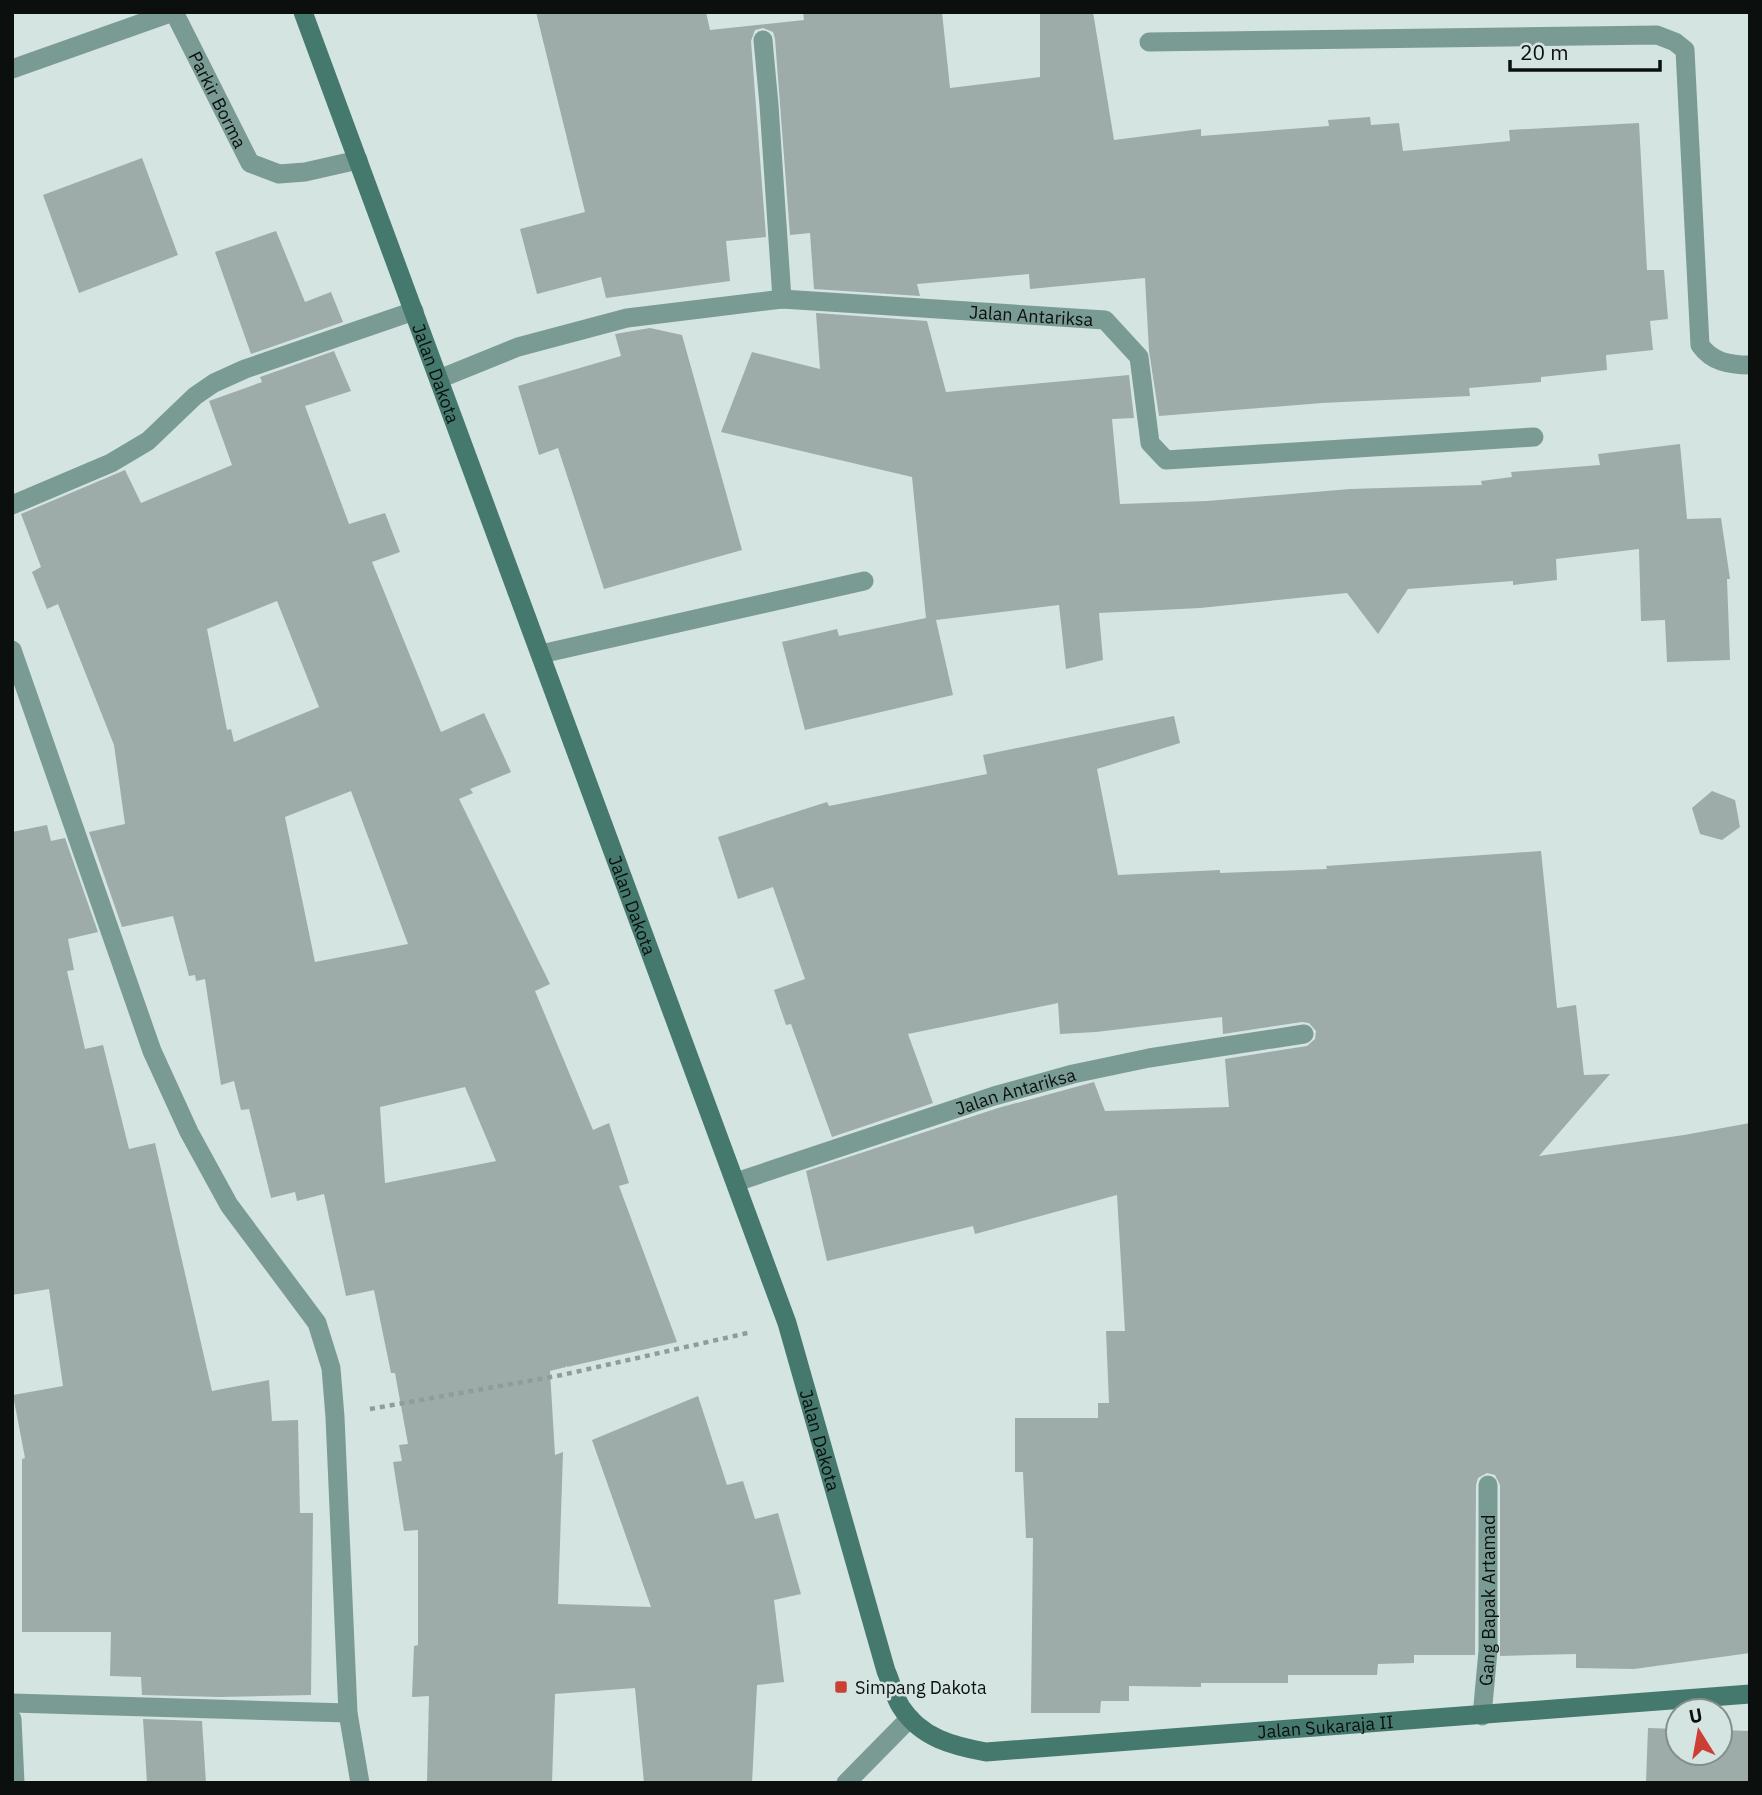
<svg xmlns="http://www.w3.org/2000/svg" width="1762" height="1795" font-family="'IBM Plex Sans',sans-serif">
  <style>
    .building { fill: #9daca8; fill-rule: evenodd }
    .lines { fill: none; stroke-linecap: round; stroke-linejoin: round }
    .path { stroke: #909c99; stroke-width: 4.5; stroke-dasharray: 5 5; stroke-linecap: butt }
    .service { stroke: #7a9b93; stroke-width: 19 }
    .minor { stroke: #7a9b93; stroke-width: 19 }
    .secondary { stroke: #46796e; stroke-width: 19 }
    .poi-dot { fill: #cc3f35; stroke: #d4e4e0; stroke-width: 2.5 }
    .labels { text-anchor: middle; dominant-baseline: central; stroke-width: 5; stroke-linejoin: round; paint-order: stroke }
    .street-label { font-size: 18px; fill: #0b100f; stroke: #d4e4e0 }
    .poi-label { font-size: 18px; fill: #0b100f; stroke: #d4e4e0; text-anchor: start }
  </style>
  <rect width="100%" height="100%" fill="#d4e4e0"/>
  <g class="building">
    <polygon points="536,12 706,12 710,30 804,20 803,12 942,12 950,88 1040,77 1040,12 1093,12 1114,140 1201,129 1201,136 1329,126 1328,120 1370,117 1371,125 1399,123 1403,151 1510,141 1509,130 1639,123 1647,270 1664,270 1668,319 1650,321 1653,350 1606,355 1607,370 1541,377 1541,382 1469,388 1470,396 1322,403 1159,416 1149,351 1145,278 1030,289 1029,274 917,284 920,296 814,289 810,233 790,235 775,39 773,32 763,28 755,30 751,41 766,237 726,241 730,281 606,298 601,277 537,294 520,229 585,212"/>
    <polygon points="142,158 178,255 79,293 43,195"/>
    <polygon points="276,231 305,302 331,292 343,322 251,354 215,252"/>
    <polygon points="816,313 927,321 946,392 1129,375 1134,418 1112,419 1120,504 1207,501 1350,489 1482,485 1481,481 1512,477 1511,472 1600,465 1598,454 1680,444 1687,519 1721,518 1730,579 1727,579 1730,660 1667,662 1665,620 1641,621 1639,549 1556,559 1557,580 1513,585 1513,581 1408,589 1378,634 1347,593 1200,608 1099,613 1103,660 1066,669 1059,605 936,620 953,695 805,730 782,642 837,629 839,636 926,618 912,477 721,432 752,352 820,369"/>
    <polygon points="650,328 682,335 742,550 604,589 558,448 539,455 518,386 621,356 615,334"/>
    <path d="M334,351l17,40 -46,15 44,118 36,-11 15,39 -28,10 69,170 43,-19 27,59 -41,17 3,4 -14,6 91,185 -15,7 58,139 16,-7 20,60 -10,3 58,156 -110,25 -1,-2v2l-16,4 5,84 8,-3 -5,152 93,3 -59,-167 106,-44 29,89 16,-4 12,38 23,-6 23,81 -27,6 10,82 -27,3 -5,98h-108l-9,-95 -80,6 -3,89h-125l2,-87 -17,1 2,-51 4,-1v-115l-14,1 -11,-69 9,-1 -3,-16 9,-1 -13,-71h-4l-17,-83 -28,6 -22,-102 -27,7 -2,-9 -24,6 -22,-89 -8,1 -7,-29 -13,4 -16,-106 -9,2 -1,-6 -6,1 -16,-60 -51,11 -33,-95 36,-8 -11,-79 -56,-141 -11,5 -15,-37 9,-5 -20,-53 104,-44 16,33 91,-38 -23,-64 53,-19 -2,-5zM277,601l42,106 -85,35 -3,-13 -4,1 -20,-101zM351,791l57,153 -93,18 -30,-145zM465,1087l31,74 -111,22 -5,-76z"/>
    <polygon points="1174,716 1180,743 1097,769 1118,875 1220,870 1220,873 1327,869 1326,866 1541,851 1557,1008 1576,1005 1584,1075 1610,1074 1539,1156 1684,1135 1750,1123 1750,1653 1634,1669 1576,1668 1576,1654 1500,1656 1500,1485 1495,1475 1487,1473 1478,1478 1476,1485 1475,1655 1414,1655 1414,1663 1378,1664 1377,1675 1288,1675 1288,1683 1201,1683 1201,1687 1129,1686 1129,1701 1101,1701 1100,1713 1031,1713 1033,1538 1026,1538 1023,1472 1015,1472 1015,1418 1098,1418 1098,1403 1109,1403 1106,1331 1125,1331 1117,1195 975,1234 973,1226 827,1261 806,1171 998,1108 1094,1082 1105,1111 1229,1107 1225,1059 1307,1046 1315,1039 1316,1031 1309,1023 1302,1022 1223,1034 1222,1017 1096,1032 1060,1034 1058,1003 908,1034 933,1103 832,1137 791,1024 786,1025 774,990 805,979 773,887 738,899 718,837 827,802 829,806 987,774 983,755"/>
    <polygon points="1712,791 1735,800 1740,827 1722,840 1700,834 1692,808"/>
    <polygon points="47,825 51,841 65,838 98,932 68,939 74,970 67,971 85,1049 103,1045 129,1149 155,1143 212,1391 269,1380 272,1421 298,1420 300,1513 313,1513 311,1695 220,1697 142,1695 141,1677 110,1676 111,1632 22,1632 22,1459 25,1458 13,1395 63,1386 49,1289 12,1295 12,832"/>
    <polygon points="143,1719 202,1721 206,1783 147,1783"/>
    <polygon points="1648,1728 1678,1729 1678,1753 1720,1753 1720,1730 1750,1731 1750,1783 1646,1783"/>
  </g>
  <g class="lines">
    <polyline class="path" points="370,1409 562,1375 752,1332"/>
    <g class="service">
      <path id="s1" d="M174,12l76,151 29,11 26,-2 53,-12"/>
      <polyline points="12,69 173,12"/>
      <polyline points="541,654 864,581"/>
    </g>
    <g class="minor">
      <polyline points="763,40 769,105 782,299"/>
      <path d="M1149,42l508,-7 18,7 10,8 15,295c12,17 29,20 50,20"/>
      <path id="s2" d="M439,379l79,-32 109,-29 155,-19 323,21 34,37 11,86 16,17 368,-23"/>
      <polyline points="12,505 111,463 148,441 195,396 214,383 245,369 414,311"/>
      <polyline points="12,650 152,1051 189,1132 229,1205 317,1323 331,1368 335,1417 348,1713 360,1783"/>
      <path id="s3" d="M736,1182l258,-86 79,-22 76,-16 155,-24"/>
      <polyline points="12,1703 348,1713"/>
      <path id="s4" d="M1482,1716l6,-65v-166"/>
      <polyline points="12,1719 15,1783"/>
      <polyline points="846,1783 910,1718"/>
    </g>
    <path class="secondary" id="s5" d="M303,12l484,1311 99,348c5,11 8,25 15,36 20,31 52,39 85,45l764,-58"/>
  </g>
  <rect class="poi-dot" x="834" y="1680" width="14" height="14" rx="3.5"/>
  <g class="labels">
    <g class="street-label">
      <text stroke="none"><textPath href="#s1" startOffset="98">Parkir Borma</textPath></text>
      <text stroke="none"><textPath href="#s2" startOffset="604">Jalan Antariksa</textPath></text>
      <text stroke="none"><textPath href="#s5" startOffset="385">Jalan Dakota</textPath></text>
      <text stroke="none"><textPath href="#s5" startOffset="952">Jalan Dakota</textPath></text>
      <text stroke="none"><textPath href="#s3" startOffset="294">Jalan Antariksa</textPath></text>
      <text stroke="none"><textPath href="#s5" startOffset="1519">Jalan Dakota</textPath></text>
      <text stroke="none"><textPath href="#s4" startOffset="116">Gang Bapak Artamad</textPath></text>
      <text stroke="none"><textPath href="#s5" startOffset="2238">Jalan Sukaraja II</textPath></text>
    </g>
    <g class="poi-label">
      <text x="855" y="1687">Simpang Dakota</text>
    </g>
  </g>
  <rect width="1762" height="1795" fill="none" stroke="#0b100f" stroke-width="28"/>
  <g transform="translate(1699 1732) rotate(349)"><circle r="33" fill="#d4e4e0" stroke="#848f8c" stroke-width="2"/>
  <path d="M0-5L12 26L0 18L-12 26Z" fill="#cc3f35"/>
  <text y="-10" font-size="19" font-weight="bold" text-anchor="middle" fill="#0b100f">U</text>
  </g>
  <path d="M1510 60v10h150v-10" fill="none" stroke="#0b100f" stroke-width="3.5"/>
  <text x="1520" y="60" font-size="21" fill="#0b100f" stroke="#d4e4e0" stroke-width="5" paint-order="stroke">20 m</text>
</svg>
